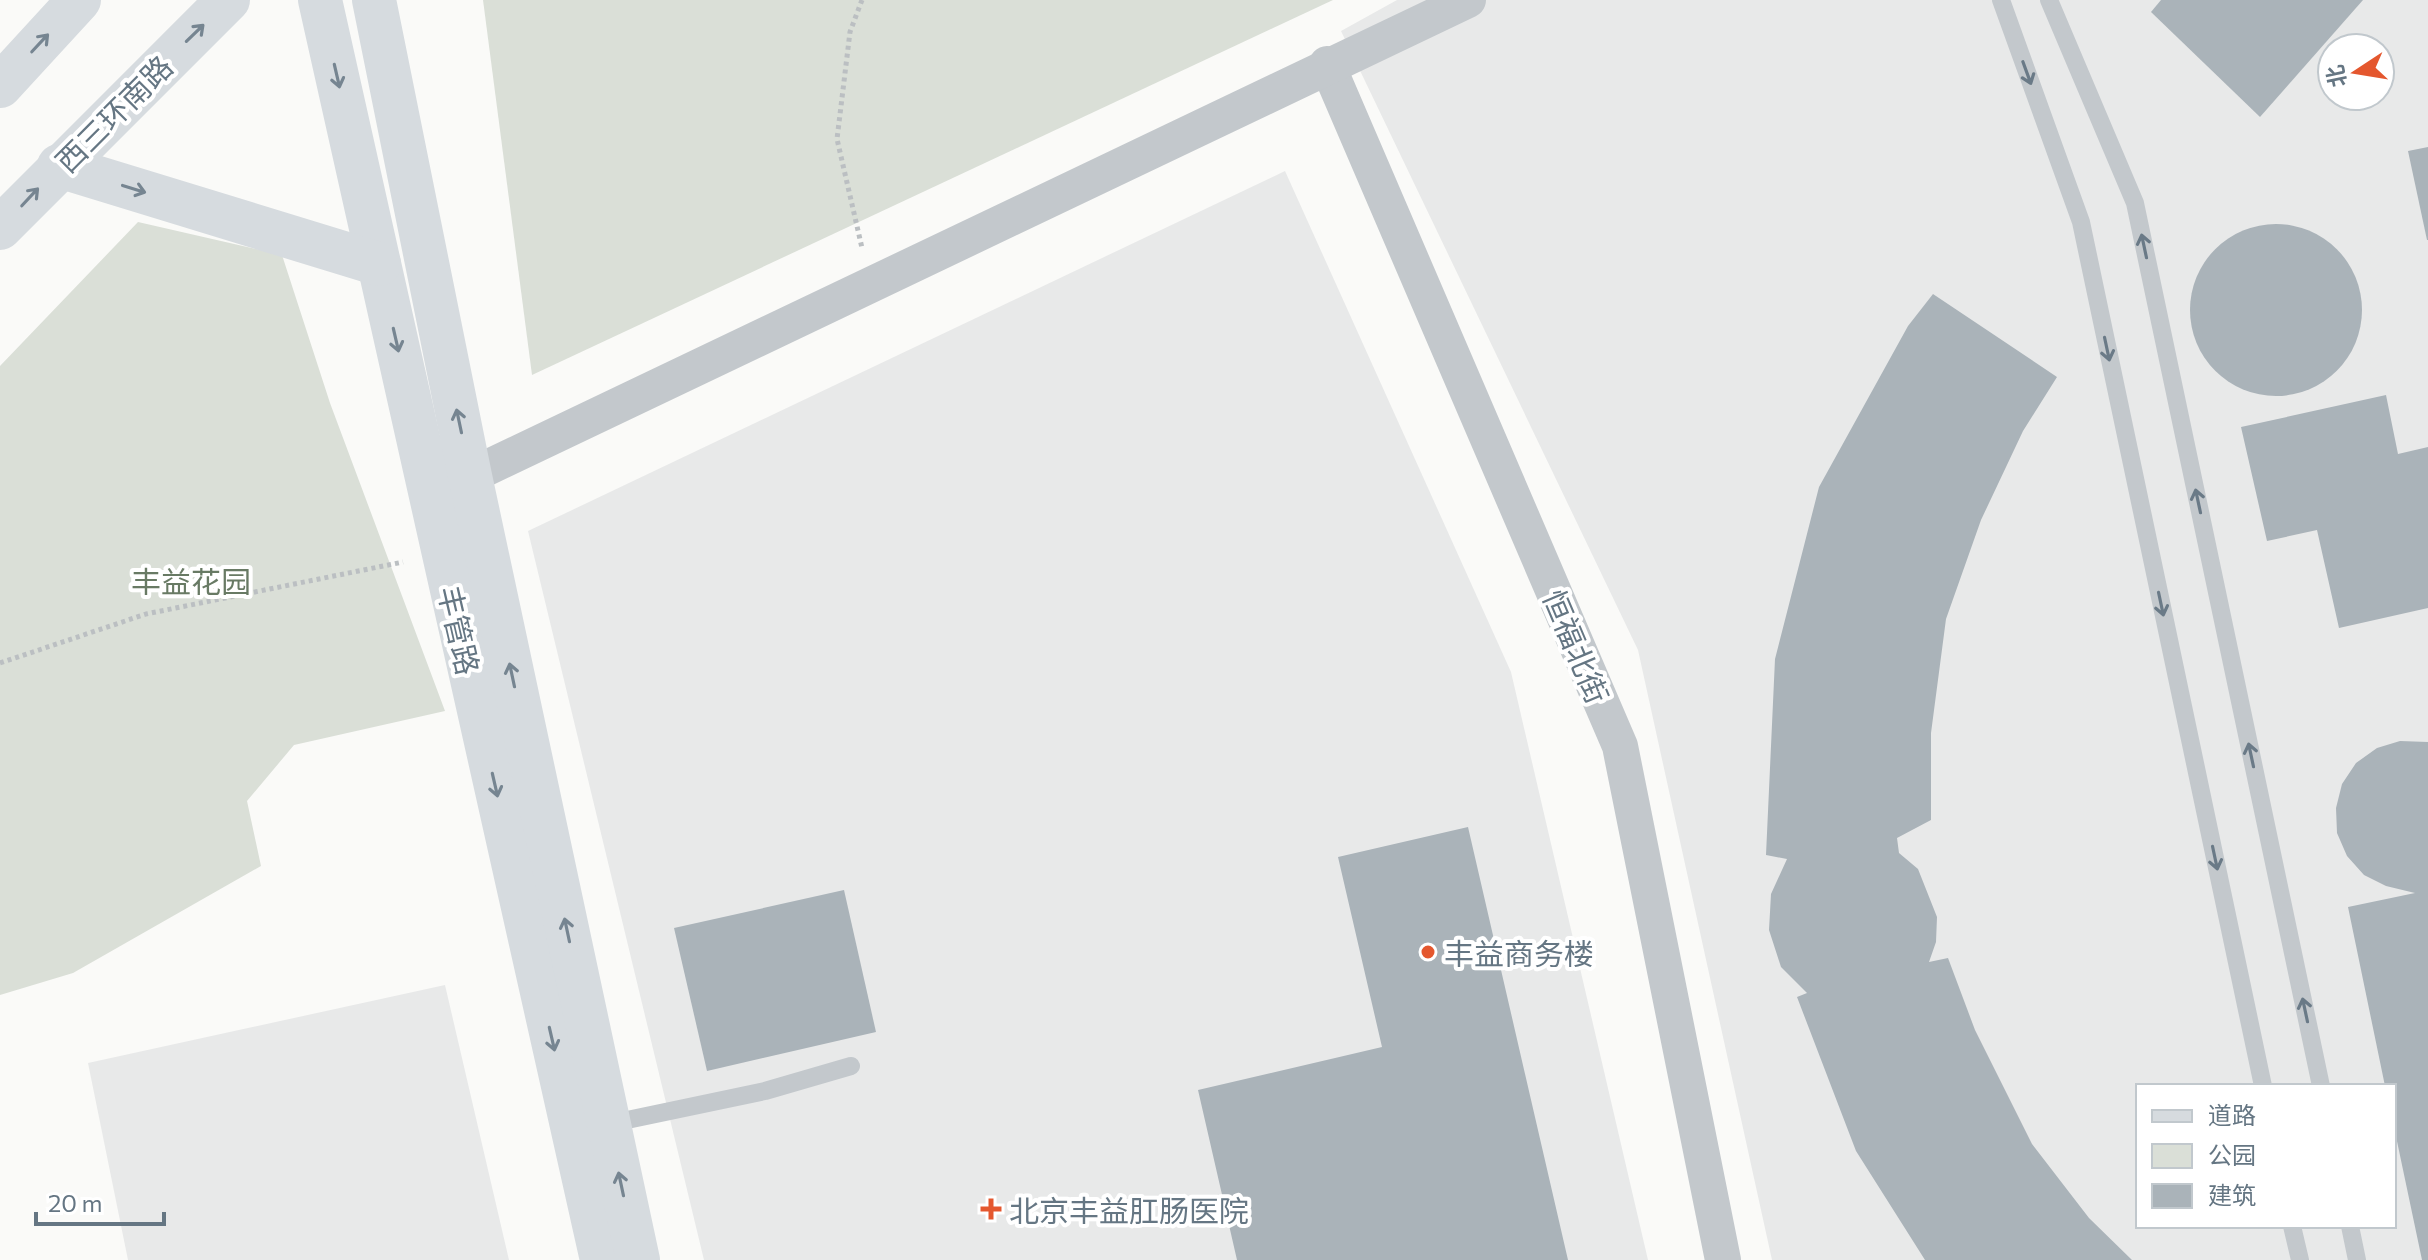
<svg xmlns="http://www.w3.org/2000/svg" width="2428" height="1260" font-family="Commissioner,'Noto Sans SC',sans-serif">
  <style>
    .built { fill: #e8e9e9; fill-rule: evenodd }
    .green { fill: #dadfd7 }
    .building { fill: #aab3b9 }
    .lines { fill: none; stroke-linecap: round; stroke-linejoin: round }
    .path { stroke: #bbbfc2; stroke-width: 5; stroke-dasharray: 4 4; stroke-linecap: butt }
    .lane { stroke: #c3c8cc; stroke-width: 18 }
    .street { stroke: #c3c8cc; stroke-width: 36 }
    .secondary { stroke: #d6dbdf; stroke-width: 44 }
    .highway { stroke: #d6dbdf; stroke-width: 44 }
    .oneway { stroke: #768591 }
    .oneway2 { stroke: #6a7a87 }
    .poi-dot { fill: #e4572e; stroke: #fff; stroke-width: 3 }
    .labels { text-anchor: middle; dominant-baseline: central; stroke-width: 8; stroke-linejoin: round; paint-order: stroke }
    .street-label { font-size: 30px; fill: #657683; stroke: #fff }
    .park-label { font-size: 30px; fill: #687a64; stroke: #fff }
    .poi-label { font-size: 30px; fill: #657683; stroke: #fff; text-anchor: start }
  </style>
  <rect width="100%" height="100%" fill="#fafaf8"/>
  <g class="built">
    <path d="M1397,0h1031v1260h-656l-134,-610 -297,-619zM2332,48h48v48h-48zM2138,1086h256v140h-256z"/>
    <polygon points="1285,171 1511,672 1648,1260 704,1260 528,531"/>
    <polygon points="445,985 509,1260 128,1260 88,1063"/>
  </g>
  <g class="green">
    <polygon points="483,0 1333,0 532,375"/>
    <polygon points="138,222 282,255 330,403 445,711 294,745 247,801 261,866 73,973 0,995 0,366"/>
  </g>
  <g class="building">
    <polygon points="2161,0 2363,0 2260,117 2151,12"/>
    <polygon points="2428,147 2428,240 2427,240 2408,151"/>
    <circle cx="2276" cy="310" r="86"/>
    <polygon points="1933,294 2057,377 2023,431 1981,520 1946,619 1931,733 1931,820 1897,838 1899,853 1918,869 1937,917 1936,942 1929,962 1948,958 1975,1030 2032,1144 2089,1218 2132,1260 1925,1260 1856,1151 1797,997 1807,993 1781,967 1769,930 1771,894 1787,859 1766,855 1775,659 1819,487 1908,326"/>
    <polygon points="2386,395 2398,454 2428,447 2428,608 2339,628 2317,530 2267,541 2241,427"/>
    <polygon points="2400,741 2428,742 2428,1260 2422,1260 2394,1127 2394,1086 2385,1086 2348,907 2415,893 2386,886 2364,875 2347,856 2337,833 2336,808 2342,784 2356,763 2377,748"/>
    <polygon points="1468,827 1568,1260 1237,1260 1198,1090 1382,1047 1338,857"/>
    <polygon points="844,890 876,1032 707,1071 674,928"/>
  </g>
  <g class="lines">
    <g class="path">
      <polyline points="862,0 850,32 837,139 862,248"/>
      <polyline points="0,663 146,614 403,562"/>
    </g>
    <g class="lane">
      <polyline points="2001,0 2081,222 2263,1086"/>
      <polyline points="2049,0 2135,203 2321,1086"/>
      <polyline points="608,1124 765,1091 851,1066"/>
      <polyline points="2292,1226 2300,1260"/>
      <polyline points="2350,1226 2357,1260"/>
    </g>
    <g class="street">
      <polyline points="1327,64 1620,746 1723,1260"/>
      <polyline points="470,476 1468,0"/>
    </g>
    <g class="secondary">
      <polyline points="320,0 602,1260"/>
      <polyline points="374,0 470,476 638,1260"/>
      <polyline points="59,166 379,264"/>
      <polyline points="0,228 228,0"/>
    </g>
    <polyline class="highway" points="0,86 79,0"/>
  </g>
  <defs><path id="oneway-shaft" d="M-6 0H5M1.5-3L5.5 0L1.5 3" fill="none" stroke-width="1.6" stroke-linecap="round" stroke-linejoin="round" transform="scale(2)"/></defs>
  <g class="oneway">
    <use href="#oneway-shaft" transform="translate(195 33) rotate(-44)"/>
    <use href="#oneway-shaft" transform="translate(40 43) rotate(-47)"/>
    <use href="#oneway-shaft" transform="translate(337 76) rotate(77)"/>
    <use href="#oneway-shaft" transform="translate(134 189) rotate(17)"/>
    <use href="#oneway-shaft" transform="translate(30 197) rotate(-47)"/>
    <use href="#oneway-shaft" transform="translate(396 340) rotate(77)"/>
    <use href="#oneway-shaft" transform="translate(459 421) rotate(-102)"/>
    <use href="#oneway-shaft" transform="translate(512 675) rotate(-102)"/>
    <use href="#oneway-shaft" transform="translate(495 785) rotate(77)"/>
    <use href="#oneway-shaft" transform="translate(567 930) rotate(-102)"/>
    <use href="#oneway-shaft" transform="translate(552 1039) rotate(77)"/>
    <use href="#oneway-shaft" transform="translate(621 1184) rotate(-102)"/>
  </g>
  <g class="oneway2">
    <use href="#oneway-shaft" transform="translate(2027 73) rotate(70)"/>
    <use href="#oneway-shaft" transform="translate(2144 246) rotate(-102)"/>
    <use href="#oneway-shaft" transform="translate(2107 349) rotate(78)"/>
    <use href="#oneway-shaft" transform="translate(2198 501) rotate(-102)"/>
    <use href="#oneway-shaft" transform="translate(2161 604) rotate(78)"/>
    <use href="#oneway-shaft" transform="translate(2251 755) rotate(-102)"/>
    <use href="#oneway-shaft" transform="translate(2215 858) rotate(78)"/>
    <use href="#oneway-shaft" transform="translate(2305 1010) rotate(-102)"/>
  </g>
  <g class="poi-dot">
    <circle cx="1428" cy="952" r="8"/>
    <path d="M987 1197h8v8h8v8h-8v8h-8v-8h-8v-8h8z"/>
  </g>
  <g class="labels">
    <g class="street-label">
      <text transform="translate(113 113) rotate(-45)">西三环南路</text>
      <text transform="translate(460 630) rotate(77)">丰管路</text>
      <text transform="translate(1577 646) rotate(67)">恒福北街</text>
    </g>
    <g class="park-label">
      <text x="191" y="580">丰益花园</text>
    </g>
    <g class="poi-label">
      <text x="1444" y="952">丰益商务楼</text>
      <text x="1009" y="1209">北京丰益肛肠医院</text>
    </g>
  </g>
  <rect x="2136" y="1084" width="260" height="144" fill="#ffffff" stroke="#c1c8cd" stroke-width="2"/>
  <rect x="2152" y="1110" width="40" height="12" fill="#d6dbdf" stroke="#c1c8cd" stroke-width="2"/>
  <text x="2208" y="1124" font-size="24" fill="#657683">道路</text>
  <rect x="2152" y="1144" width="40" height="24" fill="#dadfd7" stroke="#c1c8cd" stroke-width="2"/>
  <text x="2208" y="1164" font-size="24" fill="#657683">公园</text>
  <rect x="2152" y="1184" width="40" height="24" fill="#aab3b9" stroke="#c1c8cd" stroke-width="2"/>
  <text x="2208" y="1204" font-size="24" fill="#657683">建筑</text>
  <g transform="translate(2356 72) rotate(258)"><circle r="38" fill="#ffffff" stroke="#c1c8cd" stroke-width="2"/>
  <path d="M0-6L14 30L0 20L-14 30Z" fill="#e4572e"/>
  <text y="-12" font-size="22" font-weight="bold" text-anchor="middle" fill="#657683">北</text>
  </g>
  <path d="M36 1212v12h128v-12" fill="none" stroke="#657683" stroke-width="4"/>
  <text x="48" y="1212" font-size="24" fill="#657683" stroke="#ffffff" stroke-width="6" paint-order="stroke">20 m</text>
</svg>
